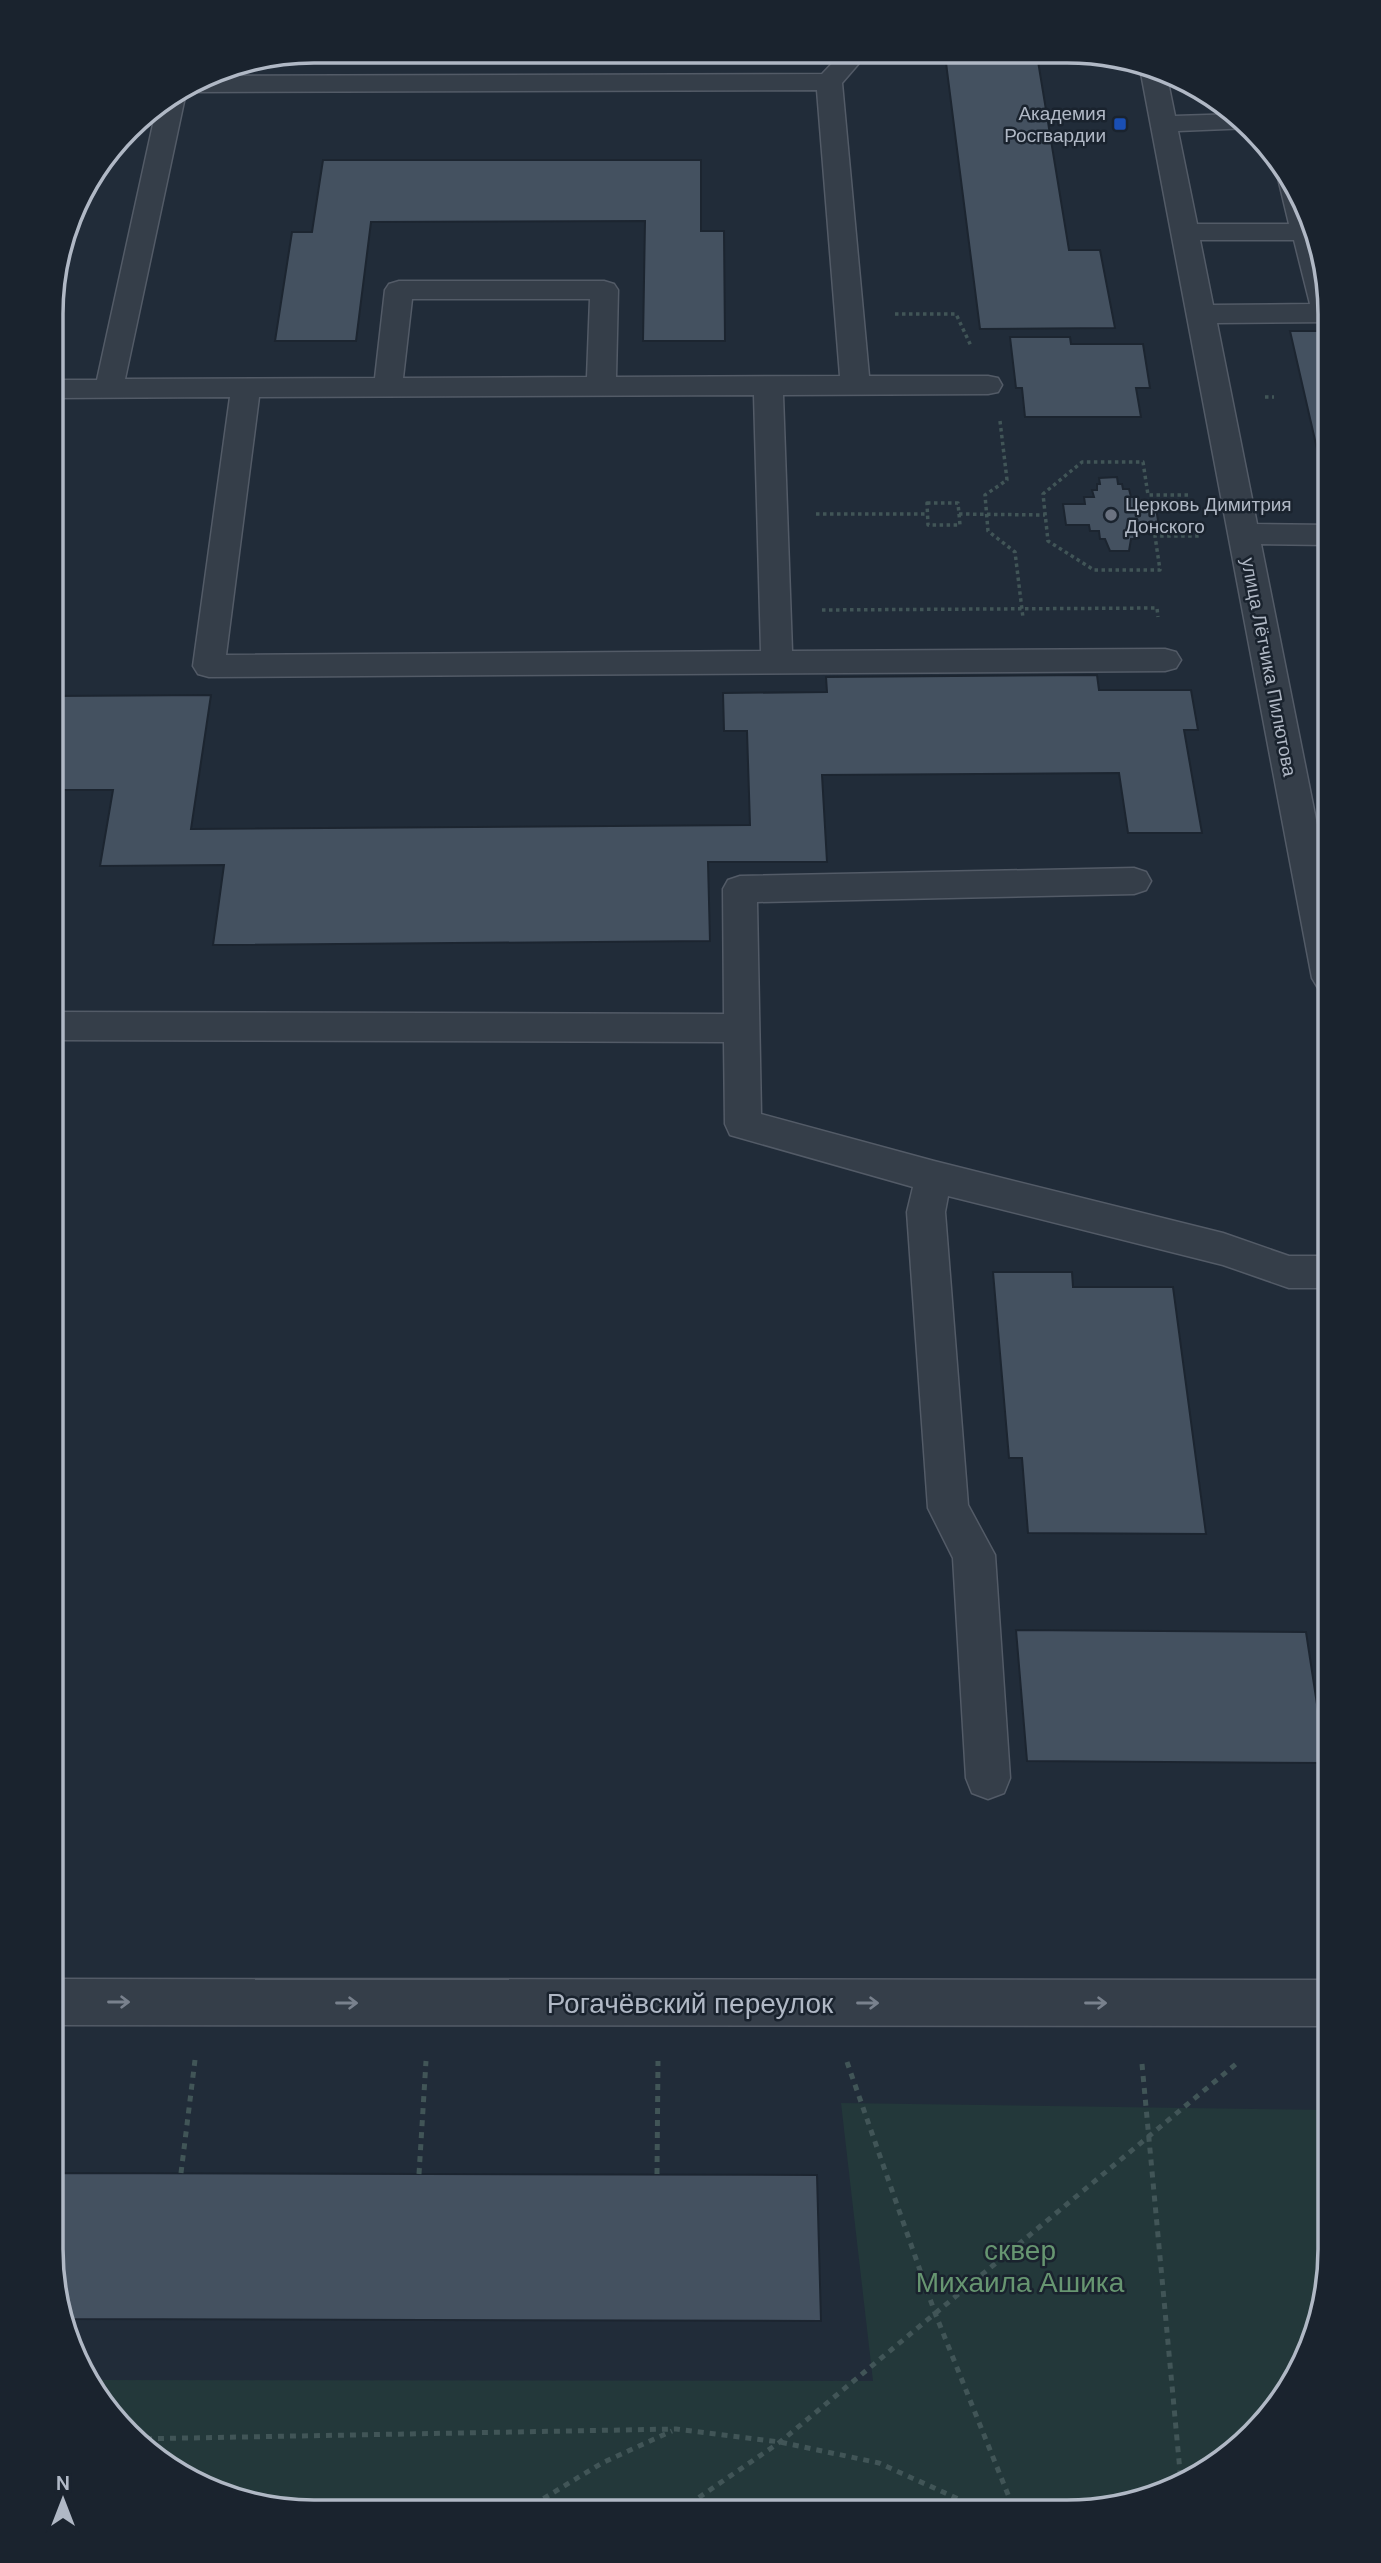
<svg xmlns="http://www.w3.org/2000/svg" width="1381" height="2563" font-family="'DM Sans',sans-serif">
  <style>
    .green { fill: #23383a }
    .building { fill: #445160; stroke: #1c2530; stroke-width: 2 }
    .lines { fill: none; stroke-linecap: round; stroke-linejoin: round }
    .minor-casing { stroke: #535b67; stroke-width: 3 }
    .path-far1 { stroke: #415557; stroke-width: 3.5; stroke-dasharray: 3.5 3.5; stroke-linecap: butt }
    .path { stroke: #415557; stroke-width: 5; stroke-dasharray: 6 6; stroke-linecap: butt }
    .minor { fill: #353e49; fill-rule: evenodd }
    .oneway { stroke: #79818d }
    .transit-dot { fill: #1a4fb4; stroke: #1a232e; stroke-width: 2.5 }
    .worship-dot { fill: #6b7280; stroke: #1a232e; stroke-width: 2.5 }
    .labels { text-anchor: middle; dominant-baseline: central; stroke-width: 5; stroke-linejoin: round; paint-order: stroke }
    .far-poi-label { font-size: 19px; fill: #b0b8c5; stroke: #1a232e; text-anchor: end }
    .far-street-label { font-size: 19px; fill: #b0b8c5; stroke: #1a232e }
    .near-street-label { font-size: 28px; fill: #b0b8c5; stroke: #1a232e }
    .near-park-label { font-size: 28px; fill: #679671; stroke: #1a232e }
    .rim { fill: none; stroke: #b0b8c5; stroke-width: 3.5 }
  </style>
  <rect width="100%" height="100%" fill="#212c39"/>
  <path class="green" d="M841,2103l489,7v157l-14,67 -40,75 -49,49 -75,40 -85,14 -788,-2c-26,-8 -59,-13 -83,-26 -42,-23 -86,-60 -108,-104l785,1z"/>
  <g class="building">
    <polygon points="945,55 1037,55 1069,250 1100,250 1115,328 980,329"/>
    <polygon points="323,160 701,160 701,231 724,231 725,341 643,341 645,221 371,222 356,341 275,341 292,232 312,232"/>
    <polygon points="1290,331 1330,331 1330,475 1323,475"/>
    <polygon points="1010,337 1070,337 1071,344 1143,344 1150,388 1136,388 1141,417 1025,417 1022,388 1016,388"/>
    <polygon points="1117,477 1118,484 1122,484 1123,489 1129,489 1131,497 1138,497 1139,503 1155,503 1159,526 1142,526 1143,531 1134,531 1135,539 1131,539 1129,551 1110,551 1105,539 1100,539 1099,531 1090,531 1089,525 1066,525 1063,504 1085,504 1084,497 1094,497 1092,490 1097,490 1097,484 1100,484 1099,478"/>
    <polygon points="1097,675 1099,690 1191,690 1198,730 1184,730 1202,833 1128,833 1119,773 822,775 827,862 708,862 710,941 213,945 224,865 100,866 113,790 52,790 52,696 211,695 191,829 750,825 747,731 724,731 723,693 827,692 826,677"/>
    <polygon points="993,1272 1072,1272 1073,1287 1173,1287 1206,1534 1028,1533 1022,1458 1009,1458"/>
    <polygon points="1016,1630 1306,1632 1326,1763 1027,1761"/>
    <polygon points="51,2173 817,2175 821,2321 62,2319 51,2249"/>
  </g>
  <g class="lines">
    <g class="minor-casing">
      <g id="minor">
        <path d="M841,54h26l-25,29 27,293h119l10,2 4,7 -4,7 -10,2 -205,1 9,256 373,-2 11,3 5,8 -5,8 -11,3 -956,6 -11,-3 -5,-8 37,-269 -177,1v-18h44l60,-274 23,-15 5,6 -60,282 250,-1 10,-88 4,-6 10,-3h205l10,3 4,6 -2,87 224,-1 -23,-286 -625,2 -9,-3 22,-13 617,-2zM412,299h178l-3,78 -184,1zM754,395l7,256 -535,4 33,-258z"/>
        <path d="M1143,64l23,8 9,44 63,-2 13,14 -73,3 19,93h92l-11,-46 4,-6 5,-1 29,58 14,93 -113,1 40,201 73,1v20l-69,-1 69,346v102l-12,-4 -6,-10 -172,-910zM1200,240h94l16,64 -97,1z"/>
        <polygon points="1134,868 1146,872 1151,881 1146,890 1134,894 757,902 761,1114 934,1161 1223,1233 1289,1256 1330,1256 1330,1288 1289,1288 1223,1265 948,1196 945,1212 968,1505 995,1555 1010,1778 1004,1793 988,1799 972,1793 966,1778 953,1558 928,1508 907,1212 913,1187 730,1135 725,1124 724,1042 52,1040 52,1012 724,1014 723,889 728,880 740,876"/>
        <polygon points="51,1979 1330,1980 1330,2026 51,2025"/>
      </g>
    </g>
    <g class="path-far1">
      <polyline points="895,314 956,314 971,346"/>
      <polyline points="1265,397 1274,397"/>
      <polyline points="1000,421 1007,480 985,495 988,531 1015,552 1023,618"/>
      <polyline points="1188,495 1148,495 1143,462 1082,462 1043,494 1048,541 1094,570 1160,570 1155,536 1199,536"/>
      <polygon points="927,503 958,503 960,525 928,525"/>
      <polyline points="816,514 927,514"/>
      <polyline points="959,514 1045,515"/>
      <polyline points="822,610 1157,608 1158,617"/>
    </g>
    <g class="path">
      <polyline points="847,2062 935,2313 1015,2512"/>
      <polyline points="1142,2064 1181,2482"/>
      <polyline points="181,2173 195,2060"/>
      <polyline points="419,2174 426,2061"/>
      <polyline points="657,2174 658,2061"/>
      <polyline points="134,2439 676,2429 780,2442 879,2463 987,2512"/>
      <polyline points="523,2511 602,2463 672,2431"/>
      <polyline points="679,2511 780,2442 1236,2064"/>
      <polyline points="970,2512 975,2505"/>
    </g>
    <use href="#minor" class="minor"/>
  </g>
  <defs><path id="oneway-shaft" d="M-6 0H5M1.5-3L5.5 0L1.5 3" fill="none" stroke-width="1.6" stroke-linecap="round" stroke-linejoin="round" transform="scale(1.75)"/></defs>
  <g class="oneway">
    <use href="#oneway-shaft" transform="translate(119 2002)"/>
    <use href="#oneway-shaft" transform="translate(347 2003)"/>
    <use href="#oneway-shaft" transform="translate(868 2003)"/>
    <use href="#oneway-shaft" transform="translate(1096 2003)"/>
  </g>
  <rect class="transit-dot" x="1113" y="117" width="14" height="14" rx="3.5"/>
  <circle class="worship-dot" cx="1111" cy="515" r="7"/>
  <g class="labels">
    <g class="far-poi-label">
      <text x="1106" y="113">Академия<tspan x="1106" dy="22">Росгвардии</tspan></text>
      <text x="1125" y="504" text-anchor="start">Церковь Димитрия<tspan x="1125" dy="22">Донского</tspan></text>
    </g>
    <g class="far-street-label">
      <text transform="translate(1269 667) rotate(79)">улица Лётчика Пилютова</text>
    </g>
    <g class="near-street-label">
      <text x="690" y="2003">Рогачёвский переулок</text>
    </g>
    <g class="near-park-label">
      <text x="1020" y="2250">сквер<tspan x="1020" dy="32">Михаила Ашика</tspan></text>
    </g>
  </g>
  <path d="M0 0H1381V2563H0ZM314 63H1067A251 251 0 0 1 1318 314V2249A251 251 0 0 1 1067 2500H314A251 251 0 0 1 63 2249V314A251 251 0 0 1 314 63Z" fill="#1a232e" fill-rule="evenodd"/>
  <path class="rim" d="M314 63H1067A251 251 0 0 1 1318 314V2249A251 251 0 0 1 1067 2500H314A251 251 0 0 1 63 2249V314A251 251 0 0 1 314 63Z"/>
  <g transform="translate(63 2500)" stroke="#1a232e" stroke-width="5" paint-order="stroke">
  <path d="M0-5L12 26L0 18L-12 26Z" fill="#b0b8c5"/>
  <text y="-10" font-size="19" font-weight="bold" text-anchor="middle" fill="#b0b8c5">N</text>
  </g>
</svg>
